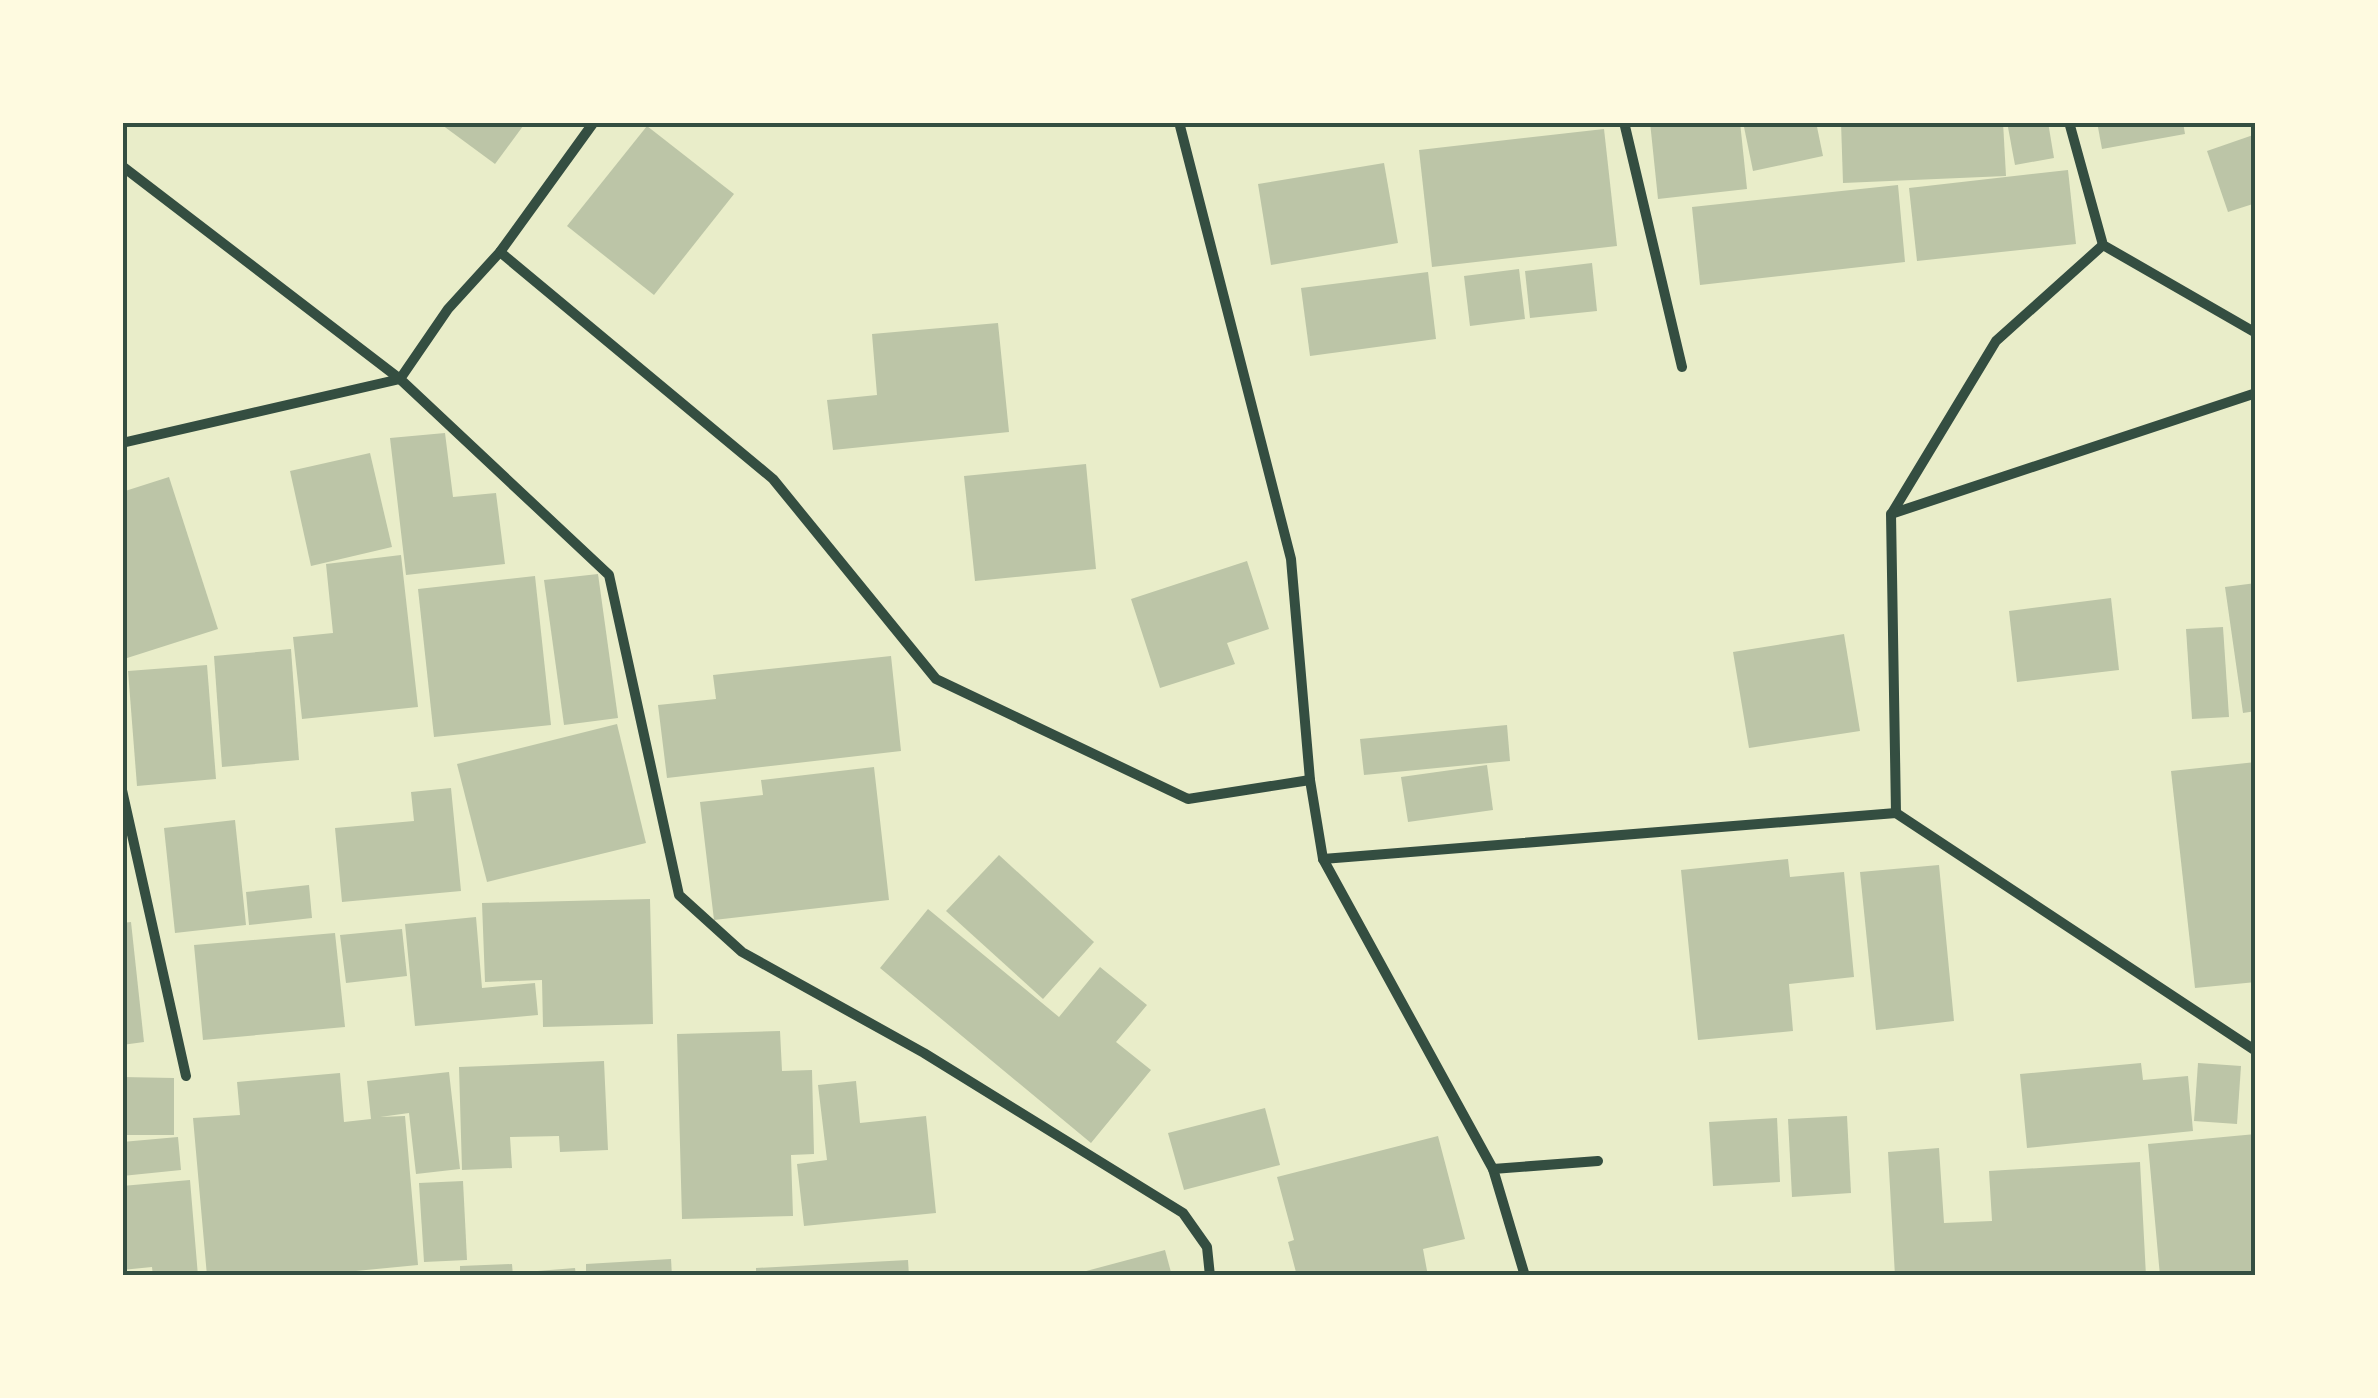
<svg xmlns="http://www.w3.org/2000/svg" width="2378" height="1398" font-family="'Varela Round',sans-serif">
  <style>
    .building { fill: #bcc5a7 }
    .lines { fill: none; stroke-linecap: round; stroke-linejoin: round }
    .minor { stroke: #344e41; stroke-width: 10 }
    .neatline { fill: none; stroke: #344e41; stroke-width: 4 }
  </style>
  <rect width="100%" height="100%" fill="#e9edc9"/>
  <g class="building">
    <polygon points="438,122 526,122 495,164"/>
    <polygon points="1650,122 1740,122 1747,189 1658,199"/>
    <polygon points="1743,122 1816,122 1823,156 1753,171"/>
    <polygon points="1841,122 2003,122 2006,176 1843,183"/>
    <polygon points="2007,122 2048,122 2054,158 2015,165"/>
    <polygon points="2097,122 2183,122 2185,134 2102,149"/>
    <polygon points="647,126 734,194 654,295 567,226"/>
    <polygon points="1604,129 1617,246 1432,267 1419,150"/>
    <polygon points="2256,134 2256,203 2228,212 2207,151"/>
    <polygon points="1384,163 1398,243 1271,265 1258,184"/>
    <polygon points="2068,170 2076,244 1917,261 1909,188"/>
    <polygon points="1898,185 1905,262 1700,285 1692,207"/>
    <polygon points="1592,263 1597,311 1530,318 1525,271"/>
    <polygon points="1519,269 1525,319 1470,326 1464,276"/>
    <polygon points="1428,272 1436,339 1310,356 1301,288"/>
    <polygon points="998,323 1009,432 833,450 827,400 877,395 872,334"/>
    <polygon points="445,433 453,497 496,493 505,564 406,575 390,438"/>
    <polygon points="370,453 392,547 311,566 290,471"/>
    <polygon points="1086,464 1096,569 975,581 964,476"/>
    <polygon points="169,477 218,629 124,659 122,492"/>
    <polygon points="401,555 418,707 302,719 293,637 333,633 326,564"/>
    <polygon points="1247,561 1269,629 1227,643 1235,664 1160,688 1131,599"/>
    <polygon points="598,574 618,718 564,725 544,580"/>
    <polygon points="535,576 551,725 434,737 418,589"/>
    <polygon points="2256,583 2256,711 2243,713 2225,587"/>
    <polygon points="2111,598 2119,670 2017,682 2009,611"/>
    <polygon points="2223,627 2229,717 2192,719 2186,629"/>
    <polygon points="1844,634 1860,731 1749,748 1733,652"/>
    <polygon points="291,649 299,760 222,767 214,656"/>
    <polygon points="891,656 901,751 667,778 658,705 716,699 713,675"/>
    <polygon points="207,665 216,779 137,786 128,671"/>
    <polygon points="617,724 646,843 487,882 457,764"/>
    <polygon points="1507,725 1510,761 1364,775 1360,739"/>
    <polygon points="2256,762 2256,982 2195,988 2171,771"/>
    <polygon points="1487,765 1493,810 1408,822 1401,777"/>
    <polygon points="874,767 889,900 714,920 700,802 763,795 761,780"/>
    <polygon points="451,788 461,891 342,902 335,828 414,821 411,792"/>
    <polygon points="235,820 246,925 175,933 164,828"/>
    <polygon points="999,855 1094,942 1043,999 946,911"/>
    <polygon points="1788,859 1790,877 1844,872 1854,977 1789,984 1793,1031 1698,1040 1681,870"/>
    <polygon points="1939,865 1954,1021 1876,1030 1860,872"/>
    <polygon points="309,885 312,918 249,925 246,892"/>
    <polygon points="650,899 653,1024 543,1027 542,980 485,982 482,903"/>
    <polygon points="928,909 1059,1017 1100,967 1147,1005 1116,1042 1151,1070 1091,1143 880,968"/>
    <polygon points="476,917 482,988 535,983 538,1015 415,1026 405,924"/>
    <polygon points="131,922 144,1042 122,1045 122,923"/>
    <polygon points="402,929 407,976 346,983 340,935"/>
    <polygon points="335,933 345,1027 203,1040 194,945"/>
    <polygon points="780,1031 782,1071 812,1070 814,1154 791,1155 793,1216 682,1219 677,1034"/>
    <polygon points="604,1061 608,1150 560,1152 559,1136 510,1137 512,1168 462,1170 459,1067"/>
    <polygon points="2141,1063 2143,1080 2188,1076 2193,1131 2027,1148 2020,1074"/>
    <polygon points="2198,1063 2241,1066 2237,1124 2194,1121"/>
    <polygon points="449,1072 460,1169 416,1174 409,1113 380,1117 405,1116 418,1265 304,1276 207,1276 193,1118 240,1115 237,1082 340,1073 344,1122 371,1119 367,1081"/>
    <polygon points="122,1077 174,1078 174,1135 122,1135"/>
    <polygon points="856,1081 860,1123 926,1116 936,1213 804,1226 797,1164 827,1160 818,1085"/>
    <polygon points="1265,1108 1280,1165 1184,1190 1168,1133"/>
    <polygon points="1847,1116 1851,1193 1792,1197 1788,1119"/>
    <polygon points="1777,1118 1780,1182 1713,1186 1709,1122"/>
    <polygon points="2256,1134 2256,1276 2160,1276 2148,1144"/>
    <polygon points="1438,1136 1465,1239 1423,1249 1428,1276 1297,1276 1288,1242 1294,1240 1277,1177"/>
    <polygon points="178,1137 181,1170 122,1176 122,1142"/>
    <polygon points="1939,1148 1944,1223 1992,1221 1989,1171 2140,1162 2146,1276 1895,1276 1888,1152"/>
    <polygon points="190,1180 198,1276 153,1276 152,1267 122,1270 122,1186"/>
    <polygon points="463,1181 467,1260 424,1262 419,1183"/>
    <polygon points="1165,1250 1172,1276 1075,1276 1075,1274"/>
    <polygon points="671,1259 672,1276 586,1276 586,1264"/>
    <polygon points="908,1260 909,1276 756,1276 756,1268"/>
    <polygon points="512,1264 513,1276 460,1276 460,1266"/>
    <polygon points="575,1268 576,1276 525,1276 525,1272"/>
  </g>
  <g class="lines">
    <g class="minor">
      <polyline points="594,122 500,252 448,309 400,379 609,575 679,895 742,952 924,1053 1183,1213 1207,1247 1210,1276"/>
      <polyline points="1179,122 1291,559 1310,780 1323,859 1493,1169 1525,1276"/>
      <polyline points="1624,122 1682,367"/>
      <polyline points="2069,122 2103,245 2256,333"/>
      <polyline points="122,166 400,379 122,443"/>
      <polyline points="500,252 773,479 936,679 1188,799 1310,780"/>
      <polyline points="1892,513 1996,341 2103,245"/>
      <polyline points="122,790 186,1076"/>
      <polyline points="1896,813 1891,514 2256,393"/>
      <polyline points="1323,859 1896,813 2256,1051"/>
      <polyline points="1493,1169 1598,1161"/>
    </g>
  </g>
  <rect width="2378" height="1398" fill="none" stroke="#fefae0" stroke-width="250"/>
  <rect x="125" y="125" width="2128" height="1148" class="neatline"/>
</svg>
